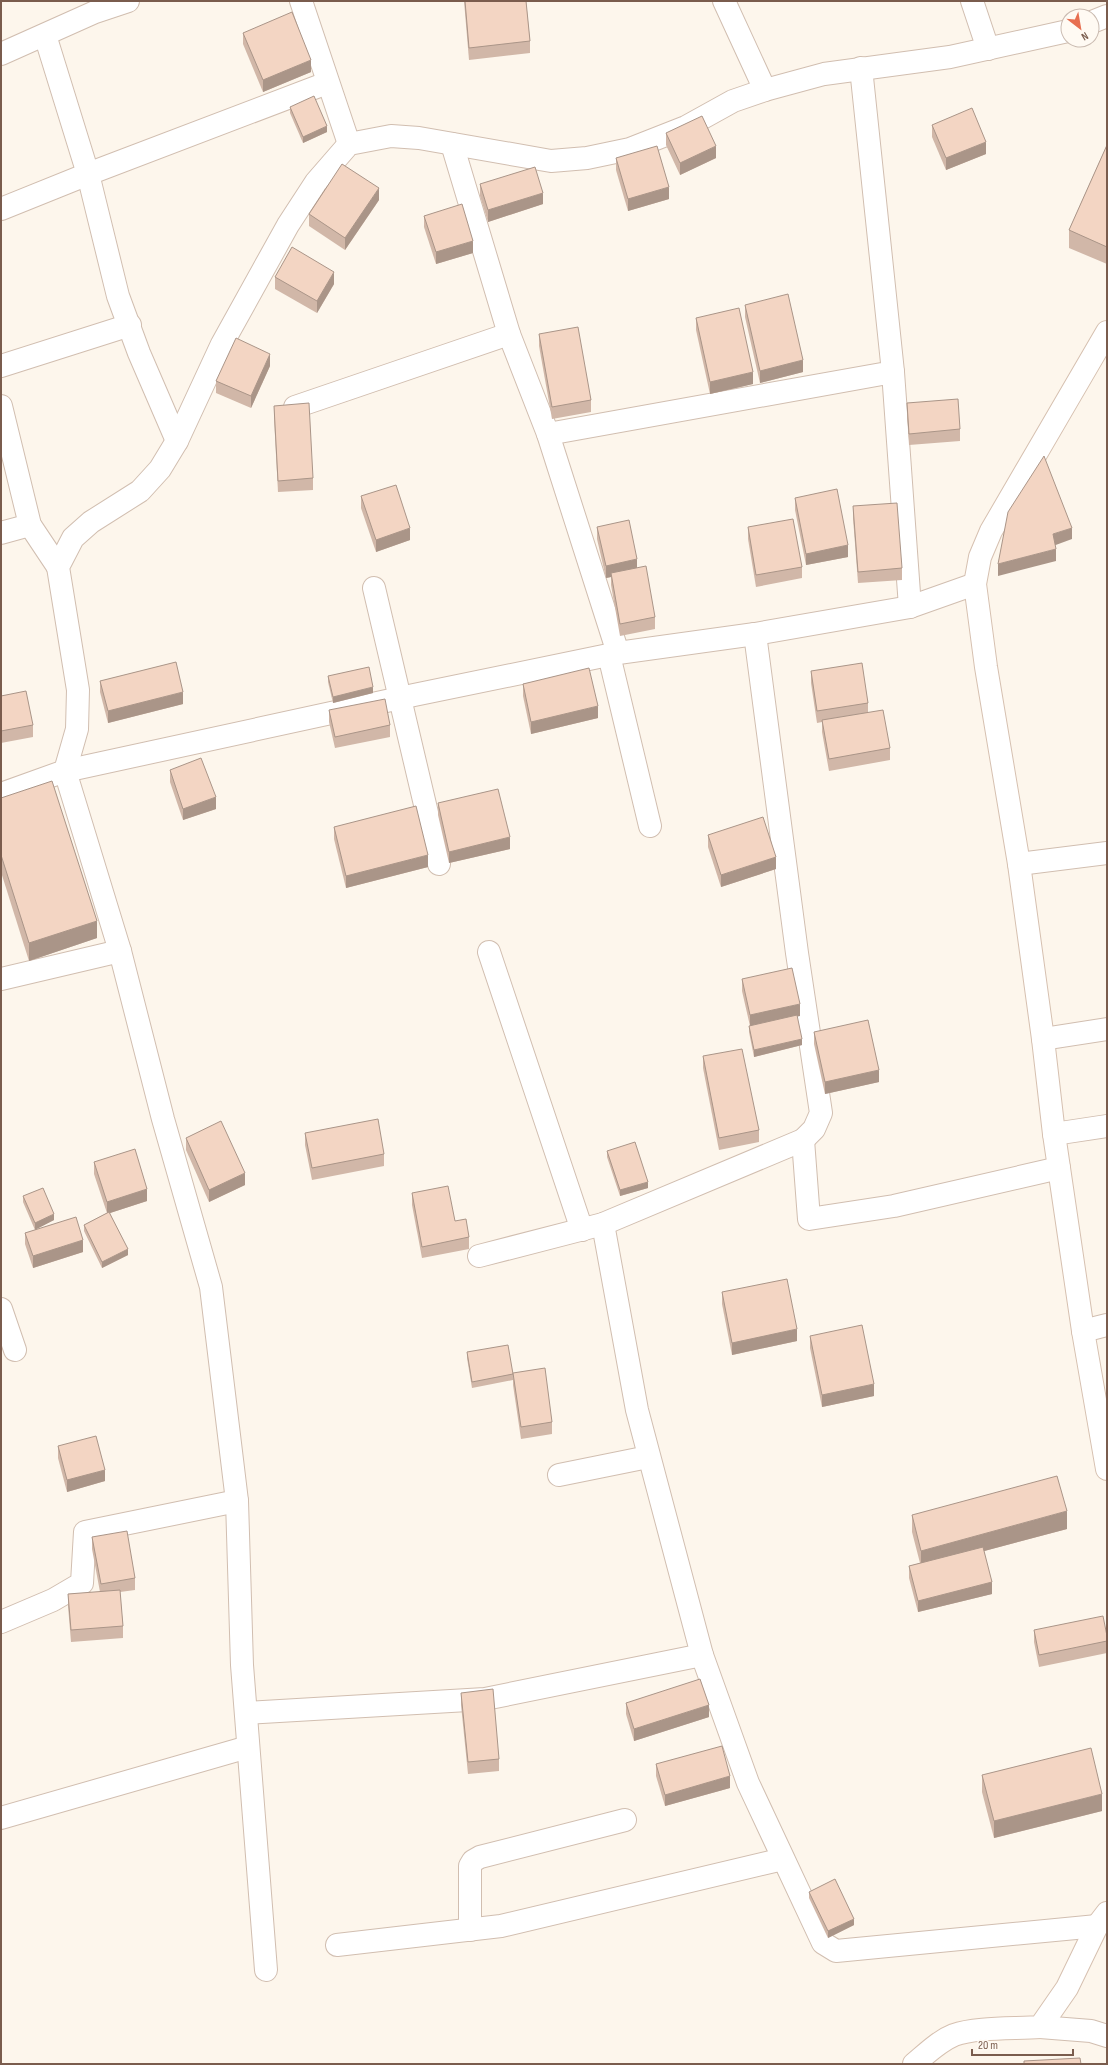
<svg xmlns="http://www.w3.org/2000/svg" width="1108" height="2065" font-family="'Sofia Sans Condensed',sans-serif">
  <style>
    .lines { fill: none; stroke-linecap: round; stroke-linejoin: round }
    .street-casing { stroke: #d1beb0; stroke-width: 24 }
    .secondary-casing { stroke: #d6c0b0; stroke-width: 24 }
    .street { stroke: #fff; stroke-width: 22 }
    .secondary { stroke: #fff; stroke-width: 22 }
    .wall { fill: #d1b7a8 }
    .shaded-wall { fill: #aa9588 }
    .building { fill: #f3d5c3; stroke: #aa9588 }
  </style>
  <rect width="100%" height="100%" fill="#fdf6ec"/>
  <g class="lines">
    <g class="street-casing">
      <g id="street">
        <polyline points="301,1 349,144"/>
        <polyline points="724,1 765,90"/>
        <polyline points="972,1 988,49"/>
        <polyline points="1092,22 1107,16"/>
        <polyline points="45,35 88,174 118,296 139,353 177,441"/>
        <polyline points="1,54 95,12 128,1"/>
        <polyline points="1,209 88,174 327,83"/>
        <polyline points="509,334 548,434 618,653"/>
        <polyline points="1,366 130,325"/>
        <polyline points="893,372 910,607"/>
        <polyline points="1,406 30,525 58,567"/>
        <polyline points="295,407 509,334 452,144"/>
        <polyline points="548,434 893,372 861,68"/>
        <polyline points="1,533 30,525"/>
        <polyline points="374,588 439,864"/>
        <polyline points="609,655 650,826"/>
        <polyline points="1,794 65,771 77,729 78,690 58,567 73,538 91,522 140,491 160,469 177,441 222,344 288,225 316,182 349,144 391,136 419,138 551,161 587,158 630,149 686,127 733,101 765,90 824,74 950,57 1068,31"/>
        <polyline points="1019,864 1107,853"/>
        <polyline points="489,952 582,1230"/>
        <polyline points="1,979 120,951"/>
        <polyline points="1043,1039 1107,1029"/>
        <polyline points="1054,1134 1107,1126"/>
        <polyline points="803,1140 809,1219 894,1206 1059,1168"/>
        <polyline points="603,1224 637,1410 702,1655 748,1783 823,1943 836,1951 1097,1926"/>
        <polyline points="479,1256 603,1224 803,1140 814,1129 821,1113 797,953 755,634"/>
        <polyline points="1,1309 15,1350"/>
        <polyline points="1083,1331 1107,1325"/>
        <polyline points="559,1475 648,1457"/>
        <polyline points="1,1622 53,1600 82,1583 85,1532 237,1501"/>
        <polyline points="247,1713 485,1699 702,1655"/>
        <polyline points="1,1818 248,1747"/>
        <polyline points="470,1930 470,1866 473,1861 480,1857 625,1820"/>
        <polyline points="337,1945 501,1926 783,1859"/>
        <polyline points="266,1970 242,1665 237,1501 211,1287 163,1119 120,951 65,771 414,695 618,653 755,634 910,607 975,584"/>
        <polyline points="1040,2027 1091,2031 1107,2036"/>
      </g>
    </g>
    <g class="secondary-casing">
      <g id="secondary">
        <polyline points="1107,332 991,531 980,557 975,584 986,667 1019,864 1043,1039 1054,1134 1083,1331 1107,1469"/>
        <path d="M914,2064c12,-10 25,-23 40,-29 22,-8 62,-6 86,-8l27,-39 30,-62 10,-13"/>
      </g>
    </g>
    <use href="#street" class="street"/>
    <use href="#secondary" class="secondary"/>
  </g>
  <g class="wall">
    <polygon points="464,1 526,1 530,41 530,53 469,60"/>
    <polygon points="243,33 311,72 263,92 243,44"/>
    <polygon points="290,107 327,132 303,143 290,113"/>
    <polygon points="932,125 986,154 946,170 932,137"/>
    <polygon points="666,133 716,158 680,175 666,145"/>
    <polygon points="1107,145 1107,264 1069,248 1069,230"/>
    <polygon points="616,158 669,199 628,211 616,170"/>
    <polygon points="480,184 543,204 488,222 480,196"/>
    <polygon points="379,200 345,250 309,226 309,214"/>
    <polygon points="424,216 473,253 436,264 424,227"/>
    <polygon points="275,277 334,284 317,313 275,289"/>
    <polygon points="745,305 803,372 760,383 745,317"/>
    <polygon points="696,318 753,384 710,394 696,330"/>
    <polygon points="539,334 591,400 591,412 552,419 539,346"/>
    <polygon points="270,366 251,408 216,393 216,381"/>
    <polygon points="907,403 960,429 960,441 909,445 907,415"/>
    <polygon points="274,406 313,478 313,490 278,492 274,418"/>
    <polygon points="361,496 410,540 376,552 361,508"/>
    <polygon points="795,498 848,557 806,565 795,510"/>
    <polygon points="853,506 902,568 902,580 858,583 853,518"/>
    <polygon points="597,527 637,568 655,617 655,629 620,636 611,585 611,577 606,578 597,539"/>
    <polygon points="748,527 802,567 802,578 756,587 748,539"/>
    <polygon points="811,671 868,703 868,712 890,748 890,760 829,771 822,732 822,722 817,723 811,683"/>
    <polygon points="328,676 373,693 333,703 328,682"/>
    <polygon points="100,681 183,704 108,723 100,692"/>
    <polygon points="523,684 598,718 531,734 523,696"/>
    <polygon points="1,696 33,725 33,737 1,743"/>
    <polygon points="329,710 390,725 390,737 335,748 329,722"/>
    <polygon points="170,770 216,809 183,820 170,782"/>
    <polygon points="1,798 97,938 29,961 1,872"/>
    <polygon points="438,803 510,849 449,863 438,815"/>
    <polygon points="334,827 428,867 346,888 334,839"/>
    <polygon points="708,835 776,869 721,887 708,847"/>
    <polygon points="742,979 800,1016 797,1016 802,1045 754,1057 749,1032 749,1026 750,1026 742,991"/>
    <polygon points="814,1032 879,1082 825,1094 814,1044"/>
    <polygon points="703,1056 759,1130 759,1142 719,1150 703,1068"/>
    <polygon points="305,1133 384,1154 384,1166 312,1180 305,1145"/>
    <polygon points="186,1138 245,1185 209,1202 186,1150"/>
    <polygon points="607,1151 648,1188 620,1196 607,1157"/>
    <polygon points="94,1162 147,1201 110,1213 128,1255 102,1268 84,1231 84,1225 107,1213 94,1174"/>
    <polygon points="412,1193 455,1221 469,1237 469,1249 422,1258 412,1205"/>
    <polygon points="23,1196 54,1220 35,1229 83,1252 33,1268 25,1244 25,1233 35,1230 23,1202"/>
    <polygon points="722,1292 797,1341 732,1355 722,1304"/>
    <polygon points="810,1336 874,1396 822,1407 810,1348"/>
    <polygon points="467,1352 513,1374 513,1380 472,1388 467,1358"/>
    <polygon points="513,1373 552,1422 552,1434 521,1439 513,1385"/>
    <polygon points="58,1446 105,1481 67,1492 58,1458"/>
    <polygon points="912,1515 1067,1529 984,1551 992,1594 918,1612 909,1578 909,1566 920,1563 912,1532"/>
    <polygon points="92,1537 135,1578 135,1590 120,1592 123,1626 123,1638 71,1642 68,1606 68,1594 100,1592 92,1549"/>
    <polygon points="1034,1630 1107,1636 1107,1653 1039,1667 1034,1642"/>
    <polygon points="461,1693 499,1759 499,1771 468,1774 461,1705"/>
    <polygon points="626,1703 709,1717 634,1741 626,1714"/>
    <polygon points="656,1764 730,1788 665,1806 656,1776"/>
    <polygon points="982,1775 1102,1811 994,1838 982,1792"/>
    <polygon points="809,1892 854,1925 828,1938 809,1898"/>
  </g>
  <g class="shaded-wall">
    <polygon points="311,60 311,72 263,92 263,80"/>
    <polygon points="327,126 327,132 303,143 303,137"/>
    <polygon points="986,142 986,154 946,170 946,158"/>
    <polygon points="716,146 716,158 680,175 680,163"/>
    <polygon points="669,187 669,199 628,211 628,199"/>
    <polygon points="379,188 379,200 345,250 345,238"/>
    <polygon points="543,193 543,204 488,222 488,210"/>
    <polygon points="473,241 473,253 436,264 436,252"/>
    <polygon points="334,272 334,284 317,313 317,301"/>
    <polygon points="270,354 270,366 251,408 251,396"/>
    <polygon points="803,360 803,372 760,383 760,371"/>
    <polygon points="753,372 753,384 710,394 710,382"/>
    <polygon points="410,528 410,540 376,552 376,540"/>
    <polygon points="1072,528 1072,539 1053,546 1053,534"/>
    <polygon points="848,545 848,557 806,565 806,554"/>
    <polygon points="1056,549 1056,561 998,576 998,564"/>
    <polygon points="637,559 637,571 611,573 611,577 606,578 606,566"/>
    <polygon points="373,687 373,693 333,703 333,697"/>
    <polygon points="183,692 183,704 108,723 108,711"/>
    <polygon points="598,706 598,718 531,734 531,722"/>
    <polygon points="216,797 216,809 183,820 183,809"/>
    <polygon points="510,837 510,849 449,863 449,852"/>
    <polygon points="428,855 428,867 346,888 346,876"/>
    <polygon points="776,857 776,869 721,887 721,875"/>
    <polygon points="97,921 97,938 29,961 29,943"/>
    <polygon points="800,1004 800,1016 750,1027 750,1015"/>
    <polygon points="802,1039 802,1045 754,1057 754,1050"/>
    <polygon points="879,1070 879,1082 825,1094 825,1082"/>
    <polygon points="245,1173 245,1185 209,1202 209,1190"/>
    <polygon points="648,1182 648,1188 620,1196 620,1190"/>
    <polygon points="147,1189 147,1201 107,1214 107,1202"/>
    <polygon points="54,1214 54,1220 35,1230 35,1223"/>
    <polygon points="83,1240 83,1252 33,1268 33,1256"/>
    <polygon points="128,1249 128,1255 102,1268 102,1262"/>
    <polygon points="797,1329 797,1341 732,1355 732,1343"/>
    <polygon points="874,1384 874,1396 822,1407 822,1395"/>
    <polygon points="105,1470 105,1481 67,1492 67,1480"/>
    <polygon points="1067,1511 1067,1529 921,1568 921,1551"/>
    <polygon points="992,1582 992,1594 918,1612 918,1601"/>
    <polygon points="709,1705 709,1717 634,1741 634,1729"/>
    <polygon points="730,1776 730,1788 665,1806 665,1795"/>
    <polygon points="1102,1794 1102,1811 994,1838 994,1821"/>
    <polygon points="854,1919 854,1925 828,1938 828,1931"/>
  </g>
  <g class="building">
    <polygon points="465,1 526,1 530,41 469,48"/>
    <polygon points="292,12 311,60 263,80 243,33"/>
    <polygon points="314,96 327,126 303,137 290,107"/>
    <polygon points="972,108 986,142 946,158 932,125"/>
    <polygon points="702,116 716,146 680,163 666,133"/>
    <polygon points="1107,145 1107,247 1069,230"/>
    <polygon points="657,146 669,187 628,199 616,158"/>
    <polygon points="342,164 379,188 345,238 309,214"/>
    <polygon points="535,167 543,193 488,210 480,184"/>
    <polygon points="462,204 473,241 436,252 424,216"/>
    <polygon points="292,247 334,272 317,301 275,277"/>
    <polygon points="788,294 803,360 760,371 745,305"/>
    <polygon points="739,308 753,372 710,382 696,318"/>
    <polygon points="578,327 591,400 552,407 539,334"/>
    <polygon points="236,338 270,354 251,396 216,381"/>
    <polygon points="958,399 960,429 909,434 907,403"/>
    <polygon points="309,403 313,478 278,481 274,406"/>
    <polygon points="1044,456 1072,528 1053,534 1056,549 998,564 1008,512"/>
    <polygon points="396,485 410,528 376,540 361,496"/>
    <polygon points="837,489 848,545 806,554 795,498"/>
    <polygon points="897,503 902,568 858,572 853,506"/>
    <polygon points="793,519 802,567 756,575 748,527"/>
    <polygon points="629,520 637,559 606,566 597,527"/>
    <polygon points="646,566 655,617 620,624 611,573"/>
    <polygon points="176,662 183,692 108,711 100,681"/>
    <polygon points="862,663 868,703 817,711 811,671"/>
    <polygon points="369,667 373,687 333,697 328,676"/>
    <polygon points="589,668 598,706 531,722 523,684"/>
    <polygon points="26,691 33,725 1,731 1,696"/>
    <polygon points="385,699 390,725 335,737 329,710"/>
    <polygon points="883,710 890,748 829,759 822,720"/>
    <polygon points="201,758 216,797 183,809 170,770"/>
    <polygon points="52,781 97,921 29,943 1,855 1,798"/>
    <polygon points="498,789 510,837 449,852 438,803"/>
    <polygon points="416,806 428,855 346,876 334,827"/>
    <polygon points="763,817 776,857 721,875 708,835"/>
    <polygon points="792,968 800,1004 750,1015 742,979"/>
    <polygon points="797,1015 802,1039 754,1050 749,1026"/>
    <polygon points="868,1020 879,1070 825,1082 814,1032"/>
    <polygon points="742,1049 759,1130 719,1138 703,1056"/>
    <polygon points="378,1119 384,1154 312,1168 305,1133"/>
    <polygon points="221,1121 245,1173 209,1190 186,1138"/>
    <polygon points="635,1142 648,1182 620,1190 607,1151"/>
    <polygon points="135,1149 147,1189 107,1202 94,1162"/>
    <polygon points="448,1186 455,1221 466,1219 469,1237 422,1247 412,1193"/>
    <polygon points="43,1188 54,1214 35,1223 23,1196"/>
    <polygon points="109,1212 128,1249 102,1262 84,1225"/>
    <polygon points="76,1217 83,1240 33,1256 25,1233"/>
    <polygon points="787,1279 797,1329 732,1343 722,1292"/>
    <polygon points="862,1325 874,1384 822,1395 810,1336"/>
    <polygon points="508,1345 513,1374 472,1382 467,1352"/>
    <polygon points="545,1368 552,1422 521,1427 513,1373"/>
    <polygon points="96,1436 105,1470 67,1480 58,1446"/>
    <polygon points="1057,1476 1067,1511 921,1551 912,1515"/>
    <polygon points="127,1531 135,1578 101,1584 92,1537"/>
    <polygon points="983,1547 992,1582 918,1601 909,1566"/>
    <polygon points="120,1590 123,1626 71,1630 68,1594"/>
    <polygon points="1103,1616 1107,1636 1107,1641 1039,1655 1034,1630"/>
    <polygon points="700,1679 709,1705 634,1729 626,1703"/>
    <polygon points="493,1689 499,1759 468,1762 461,1693"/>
    <polygon points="722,1746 730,1776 665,1795 656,1764"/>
    <polygon points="1091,1748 1102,1794 994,1821 982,1775"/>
    <polygon points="835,1879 854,1919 828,1931 809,1892"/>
    <polygon points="1080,2058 1081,2064 1024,2064 1024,2061"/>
  </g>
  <rect width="1108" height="2065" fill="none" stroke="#7a5c4d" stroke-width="4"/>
  <g transform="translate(1080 28) rotate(149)"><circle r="19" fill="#fffaf3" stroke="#cabbb1"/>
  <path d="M0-3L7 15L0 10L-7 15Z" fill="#e76f51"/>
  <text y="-6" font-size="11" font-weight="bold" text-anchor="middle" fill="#7a5c4d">N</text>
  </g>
  <path d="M972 2049v6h101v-6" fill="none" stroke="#7a5c4d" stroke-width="2"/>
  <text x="978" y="2049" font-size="12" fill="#7a5c4d" stroke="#fffaf3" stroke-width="3" paint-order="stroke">20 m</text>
</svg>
